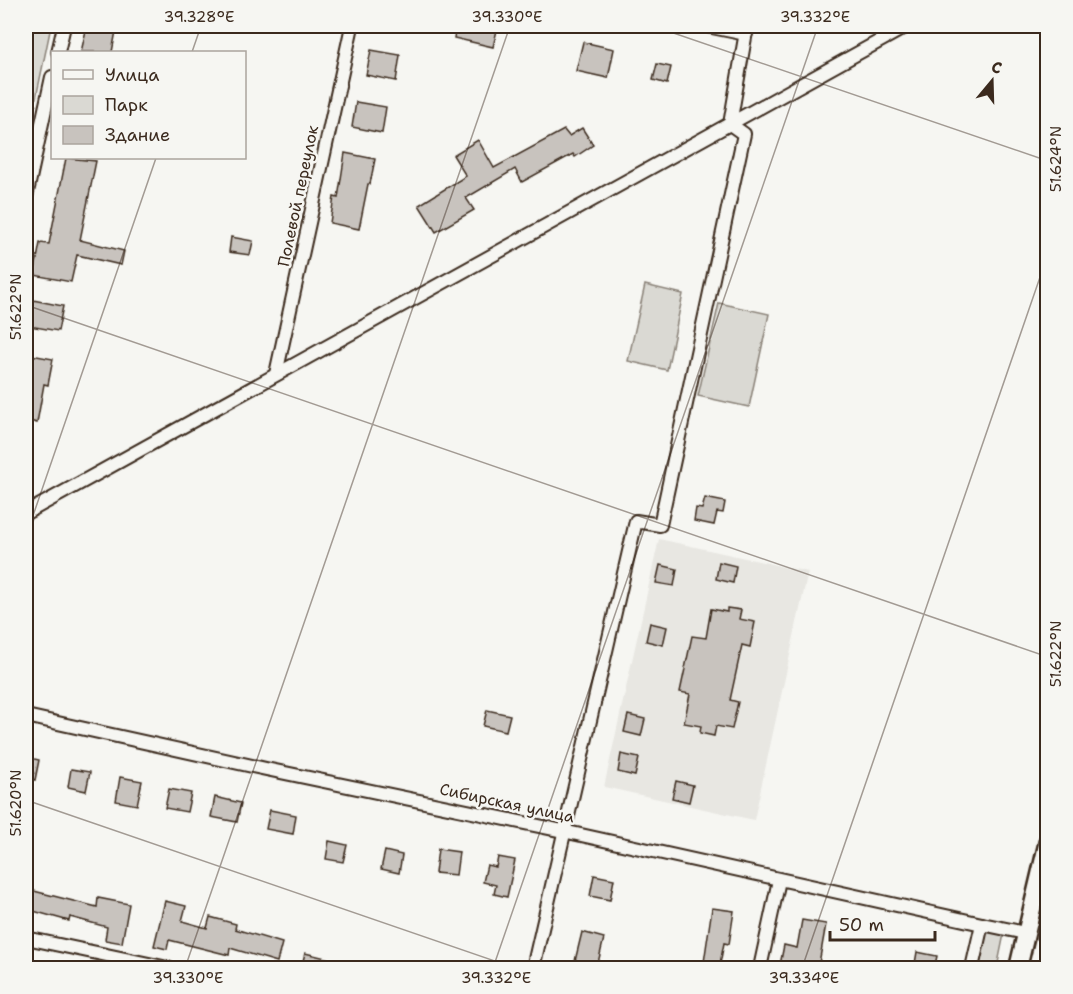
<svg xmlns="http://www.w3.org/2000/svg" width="1073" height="994" font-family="'Shantell Sans',sans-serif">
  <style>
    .built { fill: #e8e7e2 }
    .green { fill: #dad9d3; stroke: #8a8278; stroke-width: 1.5 }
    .building { fill: #c8c3be; stroke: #3b2a1e; stroke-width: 1.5 }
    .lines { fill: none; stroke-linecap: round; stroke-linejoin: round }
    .street-casing { stroke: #3b2a1e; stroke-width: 16 }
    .secondary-casing { stroke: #3b2a1e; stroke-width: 21 }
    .street { stroke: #f6f6f2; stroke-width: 12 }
    .secondary { stroke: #f6f6f2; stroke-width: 16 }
    .ticks { fill: none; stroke: #3b2a1e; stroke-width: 1.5; stroke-opacity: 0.45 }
    .labels { text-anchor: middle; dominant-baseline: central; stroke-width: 5; stroke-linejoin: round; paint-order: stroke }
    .street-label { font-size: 16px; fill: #3b2a1e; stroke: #f6f6f2 }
    .neatline { fill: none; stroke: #3b2a1e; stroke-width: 2 }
    .ticks-label { font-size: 15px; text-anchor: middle; fill: #3b2a1e }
  </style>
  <rect width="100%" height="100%" fill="#f6f6f2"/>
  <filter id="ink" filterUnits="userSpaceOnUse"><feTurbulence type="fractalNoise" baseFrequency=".0167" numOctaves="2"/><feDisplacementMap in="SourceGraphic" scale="12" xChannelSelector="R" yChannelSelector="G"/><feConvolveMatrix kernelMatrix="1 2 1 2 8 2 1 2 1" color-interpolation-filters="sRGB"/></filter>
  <g filter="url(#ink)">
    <polygon class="built" points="659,539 808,572 754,820 604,787"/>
    <g class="green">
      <polygon points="30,26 51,26 26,146 26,47"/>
      <polygon points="645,285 683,294 667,370 628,361"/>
      <polygon points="719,303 769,314 749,407 698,396"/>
      <polygon points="987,930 1004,934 997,968 979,968"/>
    </g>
    <g class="building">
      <polygon points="87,26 117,26 112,52 81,52"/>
      <polygon points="456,26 498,26 493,47 454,38"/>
      <polygon points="583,42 614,49 608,78 576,71"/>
      <polygon points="371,50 400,55 396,81 366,75"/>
      <polygon points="657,64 671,67 667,84 653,80"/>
      <polygon points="356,102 386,107 382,133 352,127"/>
      <polygon points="582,128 593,145 575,157 573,154 522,182 515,169 466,198 474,210 436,232 419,205 466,176 453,155 478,140 494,168 564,130 569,136"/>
      <polygon points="345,153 375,159 370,184 368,184 359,229 330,223 334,197 338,198"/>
      <polygon points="66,158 96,161 80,240 124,251 121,265 77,255 71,282 34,275 40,243 49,244"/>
      <polygon points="231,237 253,241 250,255 229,252"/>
      <polygon points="33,300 63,306 58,331 29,326"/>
      <polygon points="26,354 53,359 48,385 44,384 37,423 26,420"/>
      <polygon points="705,498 725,502 723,513 717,512 714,525 694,521 696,508 702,509"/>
      <polygon points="719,562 736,566 733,583 716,579"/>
      <polygon points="660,565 677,569 674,586 656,583"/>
      <polygon points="727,608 741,610 739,619 755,622 750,647 742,645 730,700 738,702 732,729 716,726 714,736 700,733 701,726 684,723 690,694 680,692 692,636 706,638 711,609 727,612"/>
      <polygon points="650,623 667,627 663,645 646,641"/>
      <polygon points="487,710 510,715 506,731 483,726"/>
      <polygon points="628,715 645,719 641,736 624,732"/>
      <polygon points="621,754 639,758 635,776 618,772"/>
      <polygon points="26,757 39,760 35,780 26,778"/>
      <polygon points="71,769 90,772 86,791 68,787"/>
      <polygon points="120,777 142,781 137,805 116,801"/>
      <polygon points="676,781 693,785 689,802 672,798"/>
      <polygon points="169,789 191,793 187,812 165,808"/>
      <polygon points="215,797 241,803 237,822 211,817"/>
      <polygon points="270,810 296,815 293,834 266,829"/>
      <polygon points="329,841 347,845 343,862 326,859"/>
      <polygon points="438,849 459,852 456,875 435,873"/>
      <polygon points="385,851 402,855 399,873 381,869"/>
      <polygon points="498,857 515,860 507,897 494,894 496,885 483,882 487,865 496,867"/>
      <polygon points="594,875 614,879 610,900 590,896"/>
      <polygon points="26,889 97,907 98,898 129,904 122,943 105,940 107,927 70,917 69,921 26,909"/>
      <polygon points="165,901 186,906 182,921 207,928 210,917 236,924 235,929 282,943 277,962 230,948 229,955 169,940 167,949 154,946"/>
      <polygon points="712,908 734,911 729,944 724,943 719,969 703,969"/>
      <polygon points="802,920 826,924 818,969 799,969 780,965 784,945 797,948"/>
      <polygon points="582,932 604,938 597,967 575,961"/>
      <polygon points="917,952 937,956 934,969 914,969"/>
      <polygon points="305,953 330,959 328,969 301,969"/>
    </g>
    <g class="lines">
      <g class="street-casing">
        <g id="street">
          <polyline points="707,26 746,34"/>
          <polyline points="58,52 64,26"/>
          <polyline points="26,197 52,77"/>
          <polyline points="276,374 352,26"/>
          <polyline points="26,513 907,26"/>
          <polyline points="26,716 266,769 563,831 982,924"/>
          <polyline points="26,938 168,968"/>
          <polyline points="533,968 636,521 660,525 744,134 730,124 747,26"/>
          <polyline points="760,968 779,880"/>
          <polyline points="972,968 982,924 1025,933"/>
        </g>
      </g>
      <g class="secondary-casing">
        <polyline id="secondary" points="1018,968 1048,841"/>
      </g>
      <use href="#street" class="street"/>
      <use href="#secondary" class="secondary"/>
    </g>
  </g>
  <path class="ticks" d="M653,26l395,135M192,52l9,-26M26,305l1022,352M26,536l130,-378M26,800l489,168M185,968l325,-942M493,968l325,-942M802,968l246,-714"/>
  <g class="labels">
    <g class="street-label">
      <text transform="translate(298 196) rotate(-78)">Полевой переулок</text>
      <text transform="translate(507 803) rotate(12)">Сибирская улица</text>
    </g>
  </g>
  <rect width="1073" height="994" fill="none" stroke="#f6f6f2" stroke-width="66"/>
  <rect x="51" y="51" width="195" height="108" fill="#f6f6f2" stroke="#aba49d" stroke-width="1.5"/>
  <rect x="63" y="70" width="30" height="9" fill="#f6f6f2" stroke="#aba49d" stroke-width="1.5"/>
  <text x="105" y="81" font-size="18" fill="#3b2a1e">Улица</text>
  <rect x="63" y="96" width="30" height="18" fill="#dad9d3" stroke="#aba49d" stroke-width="1.5"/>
  <text x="105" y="111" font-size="18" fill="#3b2a1e">Парк</text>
  <rect x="63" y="126" width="30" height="18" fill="#c8c3be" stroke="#aba49d" stroke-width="1.5"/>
  <text x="105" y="141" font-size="18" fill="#3b2a1e">Здание</text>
  <g transform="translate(992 81) rotate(19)" stroke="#f6f6f2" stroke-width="4.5" paint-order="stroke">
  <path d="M0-4.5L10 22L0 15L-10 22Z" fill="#3b2a1e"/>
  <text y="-9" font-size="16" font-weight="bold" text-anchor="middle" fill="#3b2a1e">С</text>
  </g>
  <path d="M830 931v9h105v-9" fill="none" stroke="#3b2a1e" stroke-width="3"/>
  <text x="839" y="931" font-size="18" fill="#3b2a1e" stroke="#f6f6f2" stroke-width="4.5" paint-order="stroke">50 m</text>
  <rect x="33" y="33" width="1007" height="928" class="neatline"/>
  <g class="ticks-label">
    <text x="199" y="22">39.328°E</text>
    <text x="507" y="22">39.330°E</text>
    <text x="815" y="22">39.332°E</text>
    <text transform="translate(1056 159) rotate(-90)" y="5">51.624°N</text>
    <text transform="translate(16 307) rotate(-90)" y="5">51.622°N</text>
    <text transform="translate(1056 654) rotate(-90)" y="5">51.622°N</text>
    <text transform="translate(16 803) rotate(-90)" y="5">51.620°N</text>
    <text x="188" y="983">39.330°E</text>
    <text x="496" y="983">39.332°E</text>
    <text x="804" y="983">39.334°E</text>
  </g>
</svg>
